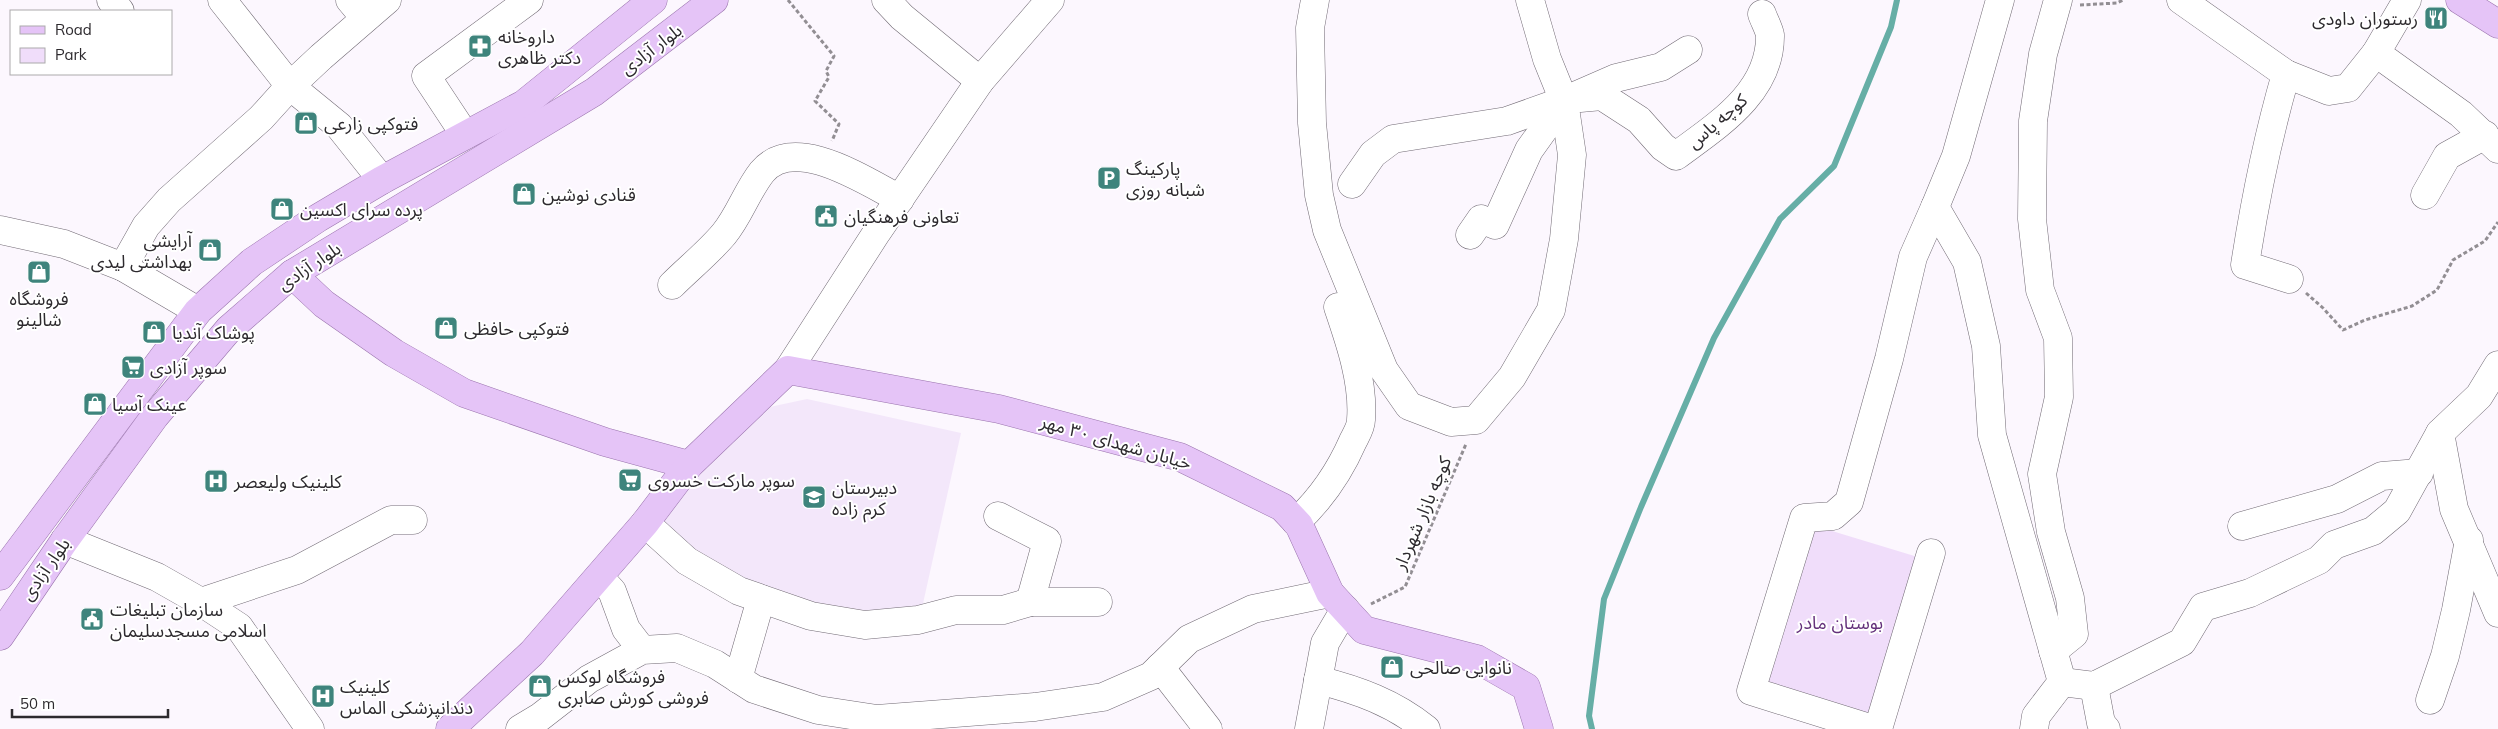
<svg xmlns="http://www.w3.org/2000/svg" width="2498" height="729" font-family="Mulish,'Noto Sans Arabic',sans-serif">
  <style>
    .built { fill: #f3e7fa }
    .green { fill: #f0ddfa }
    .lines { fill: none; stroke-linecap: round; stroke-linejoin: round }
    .stream { stroke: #66aea6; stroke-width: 6 }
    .minor-casing { stroke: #716a74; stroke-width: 29 }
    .major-casing { stroke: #9a74ad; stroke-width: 29 }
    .path { stroke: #928e93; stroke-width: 3; stroke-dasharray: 4 2.5; stroke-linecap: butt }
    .minor { stroke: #fff; stroke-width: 28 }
    .major { stroke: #e5c4f7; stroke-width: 28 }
    .labels { text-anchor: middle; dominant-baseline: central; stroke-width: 4; stroke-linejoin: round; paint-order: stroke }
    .poi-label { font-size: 18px; fill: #2d2a2e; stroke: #fff; text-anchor: start }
    .street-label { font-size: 18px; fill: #2d2a2e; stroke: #fff }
    .park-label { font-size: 18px; fill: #64317b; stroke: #fff }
  </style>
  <rect width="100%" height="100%" fill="#fcf7fe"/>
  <polygon class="built" points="807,399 961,433 922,608 893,618 778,598 718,573 659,524 716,456 765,408"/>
  <polygon class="green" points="1809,524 1921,558 1871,720 1759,686"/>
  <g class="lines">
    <polyline class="stream" points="1592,729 1589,716 1604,599 1641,507 1714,338 1780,219 1834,166 1891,27 1897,0"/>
    <g class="minor-casing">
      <g id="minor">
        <polyline points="111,0 120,11"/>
        <polyline points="222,0 290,86 339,126 382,180"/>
        <polyline points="350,0 365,18"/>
        <polyline points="886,0 902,17 980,81"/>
        <polyline points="1315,0 1310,28 1312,123 1319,195 1327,230 1384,370 1409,406 1451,422 1476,420 1512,377 1551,310 1564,239 1572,155 1564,101 1547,59 1530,0"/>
        <polyline points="2000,0 1956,156 1935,207 1967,262 1986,346 1992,435 2062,682 2036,716 2034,729"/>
        <polyline points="2181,0 2286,74 2329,91 2348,88 2376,53"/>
        <polyline points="2407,0 2376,53 2461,114 2498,149"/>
        <path d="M2286,74c-18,62 -31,126 -41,191l44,14"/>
        <polyline points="1577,95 1616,78 1661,67 1688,50"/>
        <polyline points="465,135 426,76 529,0"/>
        <path d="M1352,184l21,-30 20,-15 114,-18 62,-22 33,-3 37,24 24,27 13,9c40,-30 95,-63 94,-121 -1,-6 -6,-15 -8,-21"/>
        <polyline points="2425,195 2447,156 2485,135"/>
        <polyline points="0,230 64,244 123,267 198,311"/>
        <polyline points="1470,235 1481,219 1495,225 1529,150 1564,101"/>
        <polyline points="123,267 146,226 169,200 261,118 290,86 321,57 387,0"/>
        <path d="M672,285c17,-17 37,-33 52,-51 15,-18 23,-43 38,-62 32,-39 103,9 138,27"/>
        <polyline points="788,370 877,232 980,81 1050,0"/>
        <polyline points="2440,433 2454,509 2498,613"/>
        <path d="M1296,522c25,-23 43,-49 57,-81 3,-6 8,-14 8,-21 3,-37 -11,-78 -23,-113"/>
        <polyline points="645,523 687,561 739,591 811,616 865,625 918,620 956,610 1003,610 1030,602 1047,541 998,516"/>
        <polyline points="2242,526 2337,499 2382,476 2419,473"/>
        <polyline points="65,540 157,577 201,602 239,627 310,729"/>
        <polyline points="599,577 612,591 626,629 642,650"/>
        <polyline points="201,602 297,570 391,520 413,520"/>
        <polyline points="1030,602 1098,602"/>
        <polyline points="2053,651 2074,634 2070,598 2051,532 2042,474 2059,397 2058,338 2040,290 2032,219 2033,121 2043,54 2058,0"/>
        <polyline points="1160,667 1208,729"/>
        <polyline points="738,679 761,599"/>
        <path d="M1318,680c40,10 76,23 108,49"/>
        <polyline points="2062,682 2094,686 2182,642 2203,607 2250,593 2319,560 2334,545 2373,531 2397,511 2440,433 2479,396 2498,365"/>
        <polyline points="2094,686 2101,723 2106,729"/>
        <polyline points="2430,700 2445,656 2456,610 2469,540"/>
        <polyline points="520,729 540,717 589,679 642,650 677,648 715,664 754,689 818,710 877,719 1035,707 1103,697 1151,676 1189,639 1253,609 1330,593"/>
        <polyline points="1309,729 1325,643 1345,609"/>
        <polyline points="1873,729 1751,691 1804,518 1833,516 1849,502 1889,359 1913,257 1935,207"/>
        <polyline points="1878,729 1931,553"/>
      </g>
    </g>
    <g class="major-casing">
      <g id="major">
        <polyline points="2460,0 2498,24"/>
        <polyline points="292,274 324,304 394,353 464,393 605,442 689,465"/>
        <polyline points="0,576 198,311 252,262 318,218 382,180 524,104 653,0"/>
        <polyline points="0,636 65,540 155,416 229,329 292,274 594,92 714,0"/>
        <polyline points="450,729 532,653 645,523 689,465 788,370 999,409 1180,457 1282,507 1299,525 1330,593 1364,630 1477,659 1526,687 1539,729"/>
      </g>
    </g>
    <g class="path">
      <polyline points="788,0 834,56 826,71 829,77 815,101 839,124 832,141"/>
      <polyline points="2080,5 2117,3 2123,0"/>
      <polyline points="2306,293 2323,308 2343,330 2365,320 2412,306 2437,290 2453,260 2485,241 2498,222"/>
      <polyline points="1371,604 1405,587 1466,444"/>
    </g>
    <use href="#minor" class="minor"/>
    <use href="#major" class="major"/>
  </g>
  <defs>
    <g id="restaurant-square" transform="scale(1.25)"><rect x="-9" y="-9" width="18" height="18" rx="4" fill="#3e847c" stroke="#fff"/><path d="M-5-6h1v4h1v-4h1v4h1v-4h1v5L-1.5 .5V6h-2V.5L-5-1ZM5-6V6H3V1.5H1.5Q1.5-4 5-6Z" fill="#fff"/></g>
    <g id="pharmacy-square" transform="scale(1.25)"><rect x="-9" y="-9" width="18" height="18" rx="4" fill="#3e847c" stroke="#fff"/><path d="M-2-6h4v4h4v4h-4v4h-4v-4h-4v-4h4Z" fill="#fff"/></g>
    <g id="shop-square" transform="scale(1.25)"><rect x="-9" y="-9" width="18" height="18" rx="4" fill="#3e847c" stroke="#fff"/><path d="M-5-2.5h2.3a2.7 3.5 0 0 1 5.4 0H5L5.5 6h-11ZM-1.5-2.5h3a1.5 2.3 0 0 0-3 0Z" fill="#fff"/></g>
    <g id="parking-square" transform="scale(1.25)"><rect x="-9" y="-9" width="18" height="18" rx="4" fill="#3e847c" stroke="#fff"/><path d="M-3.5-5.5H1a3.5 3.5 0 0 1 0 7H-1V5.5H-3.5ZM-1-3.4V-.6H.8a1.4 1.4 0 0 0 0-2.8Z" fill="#fff"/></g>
    <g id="civic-square" transform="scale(1.25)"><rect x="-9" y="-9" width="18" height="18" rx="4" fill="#3e847c" stroke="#fff"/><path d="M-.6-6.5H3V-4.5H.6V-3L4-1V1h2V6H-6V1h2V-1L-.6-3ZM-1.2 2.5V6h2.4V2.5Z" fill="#fff"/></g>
    <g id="supermarket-square" transform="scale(1.25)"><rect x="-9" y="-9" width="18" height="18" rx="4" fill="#3e847c" stroke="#fff"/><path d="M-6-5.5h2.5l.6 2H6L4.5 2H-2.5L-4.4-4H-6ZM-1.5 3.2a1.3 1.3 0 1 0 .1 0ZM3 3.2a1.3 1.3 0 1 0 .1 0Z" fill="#fff"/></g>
    <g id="hospital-square" transform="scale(1.25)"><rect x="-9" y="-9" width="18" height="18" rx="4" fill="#3e847c" stroke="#fff"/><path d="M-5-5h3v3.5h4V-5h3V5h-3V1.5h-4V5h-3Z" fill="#fff"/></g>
    <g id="school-square" transform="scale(1.25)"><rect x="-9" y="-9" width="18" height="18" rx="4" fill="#3e847c" stroke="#fff"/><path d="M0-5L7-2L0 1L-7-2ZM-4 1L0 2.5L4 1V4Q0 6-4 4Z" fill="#fff"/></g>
  </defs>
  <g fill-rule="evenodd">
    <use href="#restaurant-square" x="2436" y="18"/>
    <use href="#pharmacy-square" x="480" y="46"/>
    <use href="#shop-square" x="306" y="123"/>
    <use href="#parking-square" x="1109" y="178"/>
    <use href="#shop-square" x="524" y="194"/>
    <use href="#shop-square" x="282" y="209"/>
    <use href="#civic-square" x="826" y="216"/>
    <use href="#shop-square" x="210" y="250"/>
    <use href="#shop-square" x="39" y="272"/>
    <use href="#shop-square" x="446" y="328"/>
    <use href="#shop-square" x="154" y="332"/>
    <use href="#supermarket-square" x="133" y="367"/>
    <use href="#shop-square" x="95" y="404"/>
    <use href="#supermarket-square" x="630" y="480"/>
    <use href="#hospital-square" x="216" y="481"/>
    <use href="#school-square" x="814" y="497"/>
    <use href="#civic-square" x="92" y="619"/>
    <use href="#shop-square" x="1392" y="667"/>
    <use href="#shop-square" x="540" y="686"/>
    <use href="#hospital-square" x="323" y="696"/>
  </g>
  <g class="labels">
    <g class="poi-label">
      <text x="2418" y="18" text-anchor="end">رستوران داودی</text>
      <text x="498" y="36">داروخانه<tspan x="498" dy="21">دکتر ظاهری</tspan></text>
      <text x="324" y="123">فتوکپی زارعی</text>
      <text x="1126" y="168">پارکینگ<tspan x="1126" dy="21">شبانه روزی</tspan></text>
      <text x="542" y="194">قنادی نوشین</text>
      <text x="300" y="209">پرده سرای اکسین</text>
      <text x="844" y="216">تعاونی فرهنگیان</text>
      <text x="192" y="240" text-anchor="end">آرایشی<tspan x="192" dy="21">بهداشتی لیدی</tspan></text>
      <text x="39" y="298" text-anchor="middle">فروشگاه<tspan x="39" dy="21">شالینو</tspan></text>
      <text x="464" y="328">فتوکپی حافظی</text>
      <text x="172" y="332">پوشاک آندیا</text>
      <text x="150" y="367">سوپر آزادی</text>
      <text x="112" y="404">عینک آسیا</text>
      <text x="648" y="480">سوپر مارکت خسروی</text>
      <text x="234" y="481">کلینیک ولیعصر</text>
      <text x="832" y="487">دبیرستان<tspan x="832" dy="21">کرم زاده</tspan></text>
      <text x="110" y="609">سازمان تبلیغات<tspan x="110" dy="21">اسلامی مسجدسلیمان</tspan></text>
      <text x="1410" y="667">نانوایی صالحی</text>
      <text x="558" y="676">فروشگاه لوکس<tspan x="558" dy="21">فروشی کورش صابری</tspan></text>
      <text x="340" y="686">کلینیک<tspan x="340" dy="21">دندانپزشکی الماس</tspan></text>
    </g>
    <g class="street-label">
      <text transform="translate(651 49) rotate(-37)">بلوار آزادی</text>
      <text transform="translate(1717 121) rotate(-41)">کوچه پاس</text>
      <text transform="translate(309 266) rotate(-34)">بلوار آزادی</text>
      <text transform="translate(1116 442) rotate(16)">خیابان شهدای ۳۰ مهر</text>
      <text transform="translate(1422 513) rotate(-67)">کوچه بازار شهردار</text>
      <text transform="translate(45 569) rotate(-55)">بلوار آزادی</text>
    </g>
    <g class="park-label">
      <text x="1840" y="622">بوستان مادر</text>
    </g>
  </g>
  <rect x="10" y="10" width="162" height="65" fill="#ffffff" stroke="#abaaab"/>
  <rect x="20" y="26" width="25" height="8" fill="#e5c4f7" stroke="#abaaab"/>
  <text x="55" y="35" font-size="15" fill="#2d2a2e">Road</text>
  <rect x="20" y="48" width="25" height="15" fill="#f0ddfa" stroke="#abaaab"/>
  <text x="55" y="60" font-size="15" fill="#2d2a2e">Park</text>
  <path d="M12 709v8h156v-8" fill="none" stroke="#2d2a2e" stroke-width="2.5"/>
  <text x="20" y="709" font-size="15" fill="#2d2a2e" stroke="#ffffff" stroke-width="4" paint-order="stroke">50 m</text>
</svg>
